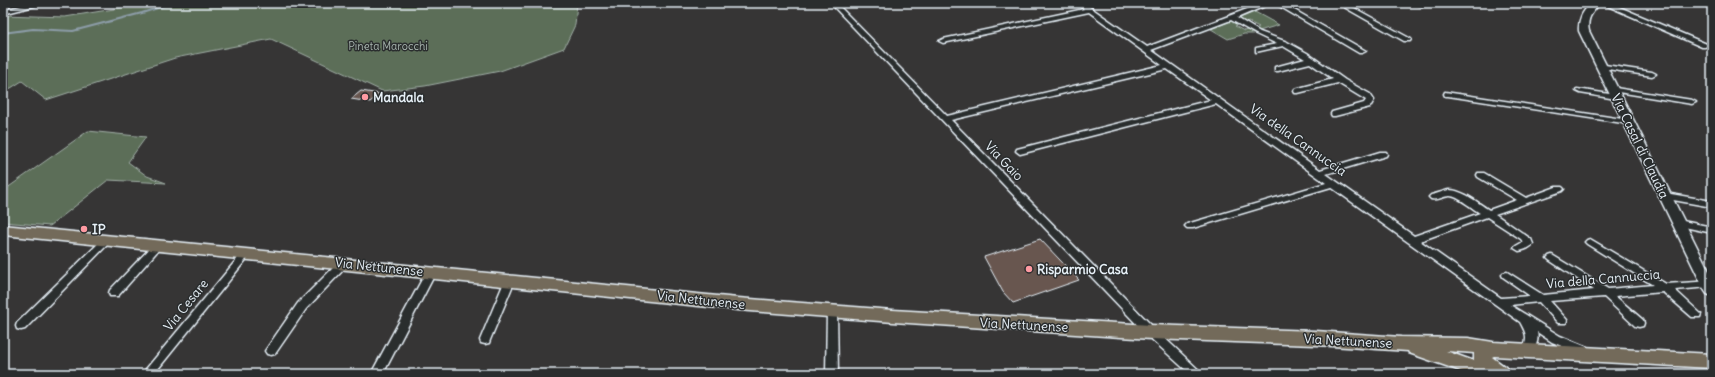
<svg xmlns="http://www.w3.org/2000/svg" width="1715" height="377" font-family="Delius,sans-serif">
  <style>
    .green { fill: #5c6e58; stroke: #a2b0a8 }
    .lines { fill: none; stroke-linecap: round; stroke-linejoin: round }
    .stream { stroke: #8d9da9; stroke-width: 2 }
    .building { fill: #685750; stroke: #e8f1f8 }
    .minor-casing { stroke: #e8f1f8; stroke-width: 3 }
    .tertiary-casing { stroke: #e8f1f8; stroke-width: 3 }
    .primary-casing { stroke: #e8f1f8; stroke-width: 3 }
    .minor { fill: #2a2d2e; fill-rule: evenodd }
    .tertiary { fill: #2a2d2e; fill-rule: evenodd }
    .primary { fill: #736b5a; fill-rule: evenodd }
    .poi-dot { fill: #ff9aa2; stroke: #2a2d2e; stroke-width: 1.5 }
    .labels { text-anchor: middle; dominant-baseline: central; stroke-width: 3; stroke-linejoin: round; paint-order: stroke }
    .far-park-label { font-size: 11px; fill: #a9b6b0; stroke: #2a2d2e }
    .poi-label { font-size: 13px; font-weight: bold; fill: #e8f1f8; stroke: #2a2d2e; text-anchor: start }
    .street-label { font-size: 13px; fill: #e8f1f8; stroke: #2a2d2e }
  </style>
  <rect width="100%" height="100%" fill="#363535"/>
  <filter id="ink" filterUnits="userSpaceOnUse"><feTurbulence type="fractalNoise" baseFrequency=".025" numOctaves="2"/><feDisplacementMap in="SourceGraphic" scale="8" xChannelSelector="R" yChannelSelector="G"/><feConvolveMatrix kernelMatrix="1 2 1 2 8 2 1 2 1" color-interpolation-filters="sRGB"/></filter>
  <g filter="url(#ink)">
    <g class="green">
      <polygon points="132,3 577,3 575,25 564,48 500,71 425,86 382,91 271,39 175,58 46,100 22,81 3,93 3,15 65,17 120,8"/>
      <polygon points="1255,12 1279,25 1259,31 1255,29 1259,27 1249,22 1245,23 1237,19"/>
      <polygon points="1233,20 1240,24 1235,26 1244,31 1248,30 1256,34 1244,34 1228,39 1211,29"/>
      <polygon points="88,131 146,137 128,162 147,176 166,183 108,180 50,226 3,222 3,191"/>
    </g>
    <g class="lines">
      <polyline class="stream" points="3,33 33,29 73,31 142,13 173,3"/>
    </g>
    <g class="building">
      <polygon points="361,91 380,94 370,102 351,99"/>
      <polygon points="1040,239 1079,280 1013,303 1003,292 984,257"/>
    </g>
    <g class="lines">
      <g class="minor-casing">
        <g id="minor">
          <polygon points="34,3 46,3 3,14 3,10"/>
          <path d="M1077,3h7l63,44 116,-44h9l-35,15 23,14 27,10 20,11 38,27 25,14 4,6 -4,7 -35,9h-3l-1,-2 1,-2 32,-9 2,-3 -28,-17 -40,10h-3l-1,-2 1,-2 38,-10 -23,-16 -32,8h-3v-4l30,-8 -22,-13 -27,6v-4l21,-4 -21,-10 -25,-14 -80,30 169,120 60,-18h6l1,2 -1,2 -60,18 88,62 66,-23c-7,-4 -22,-17 -30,-17 -7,0 -12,5 -19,3l-2,-2 2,-2c6,-1 12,-4 18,-5 14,0 29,13 40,20l28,-10 -39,-23 -1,-2 1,-2h6l42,25 30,-11h6l2,2 -2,2 -67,23 36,25 2,5c-3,4 -9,6 -14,7l-5,-3 2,-2 7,-4 -2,-3 -34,-22 -67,24 81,57 29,-2 -27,-19 -1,-2 1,-2 4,-1 36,23 51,-5 -45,-30 -2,-2 2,-2 3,-1 56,34 45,-4 -66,-41 -2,-2 2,-2 3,-1 76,45 46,-3v6h-3l-34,3 26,24 -1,3h-8l-29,-25 -48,4 28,24 1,3 -1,3 -4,1 -4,-1 -31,-29 -54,4 17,19 -1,3h-8l-19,-21 -29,3 50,31 27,11 2,3 -2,3 -4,1 -4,-1 -27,-11 -15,-10c2,8 -1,14 -5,21l-4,1 -4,-1 -2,-3c7,-12 4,-17 -2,-28l-189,-135 -138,41h-6l-2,-2 2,-2 139,-41 -110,-79 -196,50 -4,-3 1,-2 194,-49 -44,-31 -216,51 204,209 48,45h-13l-43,-39 -312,-327 3,-2 2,1 107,109 215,-51 -73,-53 -146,31 -4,-2 4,-2 141,-30z"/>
          <polygon points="1274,3 1282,3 1366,51 1362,53 1359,53"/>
          <polygon points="1337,3 1345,3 1411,39 1410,41 1404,41"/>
          <polygon points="1413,3 1425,3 1425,4 1422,6"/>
          <polygon points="1601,3 1610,3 1709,45 1705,47 1702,47"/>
          <polygon points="1698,3 1705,3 1705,4 1702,6"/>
          <polygon points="1598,64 1652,72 1656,74 1652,76 1601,68 1597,66"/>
          <polygon points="1609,87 1692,100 1696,102 1692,104 1612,91 1609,91 1608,89"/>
          <polygon points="1577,89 1616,95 1620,97 1616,99 1580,93 1576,91"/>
          <polygon points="1445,92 1629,120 1633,122 1629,124 1448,96 1445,96 1444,94"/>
          <polygon points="1665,193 1712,201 1712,207 1662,198 1660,196"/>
          <polygon points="1678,220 1712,227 1712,233 1675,225 1673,223"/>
          <polygon points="107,237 110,238 112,240 110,242 25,329 21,330 17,329 16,326 17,323 104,238"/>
          <polygon points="158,242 163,245 161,247 118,296 110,296 109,293 110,290 155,243"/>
          <polygon points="246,251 249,252 251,254 249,256 154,374 142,374 243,252"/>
          <polygon points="344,260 348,261 349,263 348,265 306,309 275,354 271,355 267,354 265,351 267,348 298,303 340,261"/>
          <polygon points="431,269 435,270 436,272 383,374 371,374 426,272 427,270"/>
          <polygon points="510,277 514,278 515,280 490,340 489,343 485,344 481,343 480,340 505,280 506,278"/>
          <polygon points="832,307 836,308 837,311 838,374 826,374 827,311 828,308"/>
        </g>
      </g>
      <g class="tertiary-casing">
        <path id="tertiary" d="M1591,3h9c-7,9 -14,15 -11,28l123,246v19l-5,-2 -2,-3 -126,-260c-1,-12 4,-20 12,-28z"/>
      </g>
      <g class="primary-casing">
        <path id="primary" d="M3,225l735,73 155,12 258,15 165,6 85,6 67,1 25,4 219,12v14l-218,-12 -2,1 16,12 2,5h-41l-60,-21 -1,-2 -92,-6 -165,-6 -258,-17 -155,-12 -735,-75zM1446,351l28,2v8z"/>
      </g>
      <use href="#minor" class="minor"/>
      <use href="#tertiary" class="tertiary"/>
      <use href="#primary" class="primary"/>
    </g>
  </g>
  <g class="poi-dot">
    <circle cx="365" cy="97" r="4"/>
    <circle cx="84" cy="229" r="4"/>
    <circle cx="1029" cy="269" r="4"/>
  </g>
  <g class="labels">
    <g class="far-park-label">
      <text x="388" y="46">Pineta Marocchi</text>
    </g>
    <g class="poi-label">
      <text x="373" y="97">Mandala</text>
      <text x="92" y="229">IP</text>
      <text x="1037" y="269">Risparmio Casa</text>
    </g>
    <g class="street-label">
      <text transform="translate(1298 140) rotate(35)">Via della Cannuccia</text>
      <text transform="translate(1640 146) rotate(64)">Via Casal di Claudia</text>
      <text transform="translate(1004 161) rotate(46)">Via Gaio</text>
      <text transform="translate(379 267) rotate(6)">Via Nettunense</text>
      <text transform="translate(1603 279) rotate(-5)">Via della Cannuccia</text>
      <text transform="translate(701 300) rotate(6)">Via Nettunense</text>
      <text transform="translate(186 305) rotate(-51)">Via Cesare</text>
      <text transform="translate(1024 325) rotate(3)">Via Nettunense</text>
      <text transform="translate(1348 341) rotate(3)">Via Nettunense</text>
    </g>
  </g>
  <rect width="1715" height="377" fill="none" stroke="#2a2d2e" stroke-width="16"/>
  <rect x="8" y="8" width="1699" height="361" fill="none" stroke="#e8f1f8" stroke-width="1.5" filter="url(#ink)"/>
</svg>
